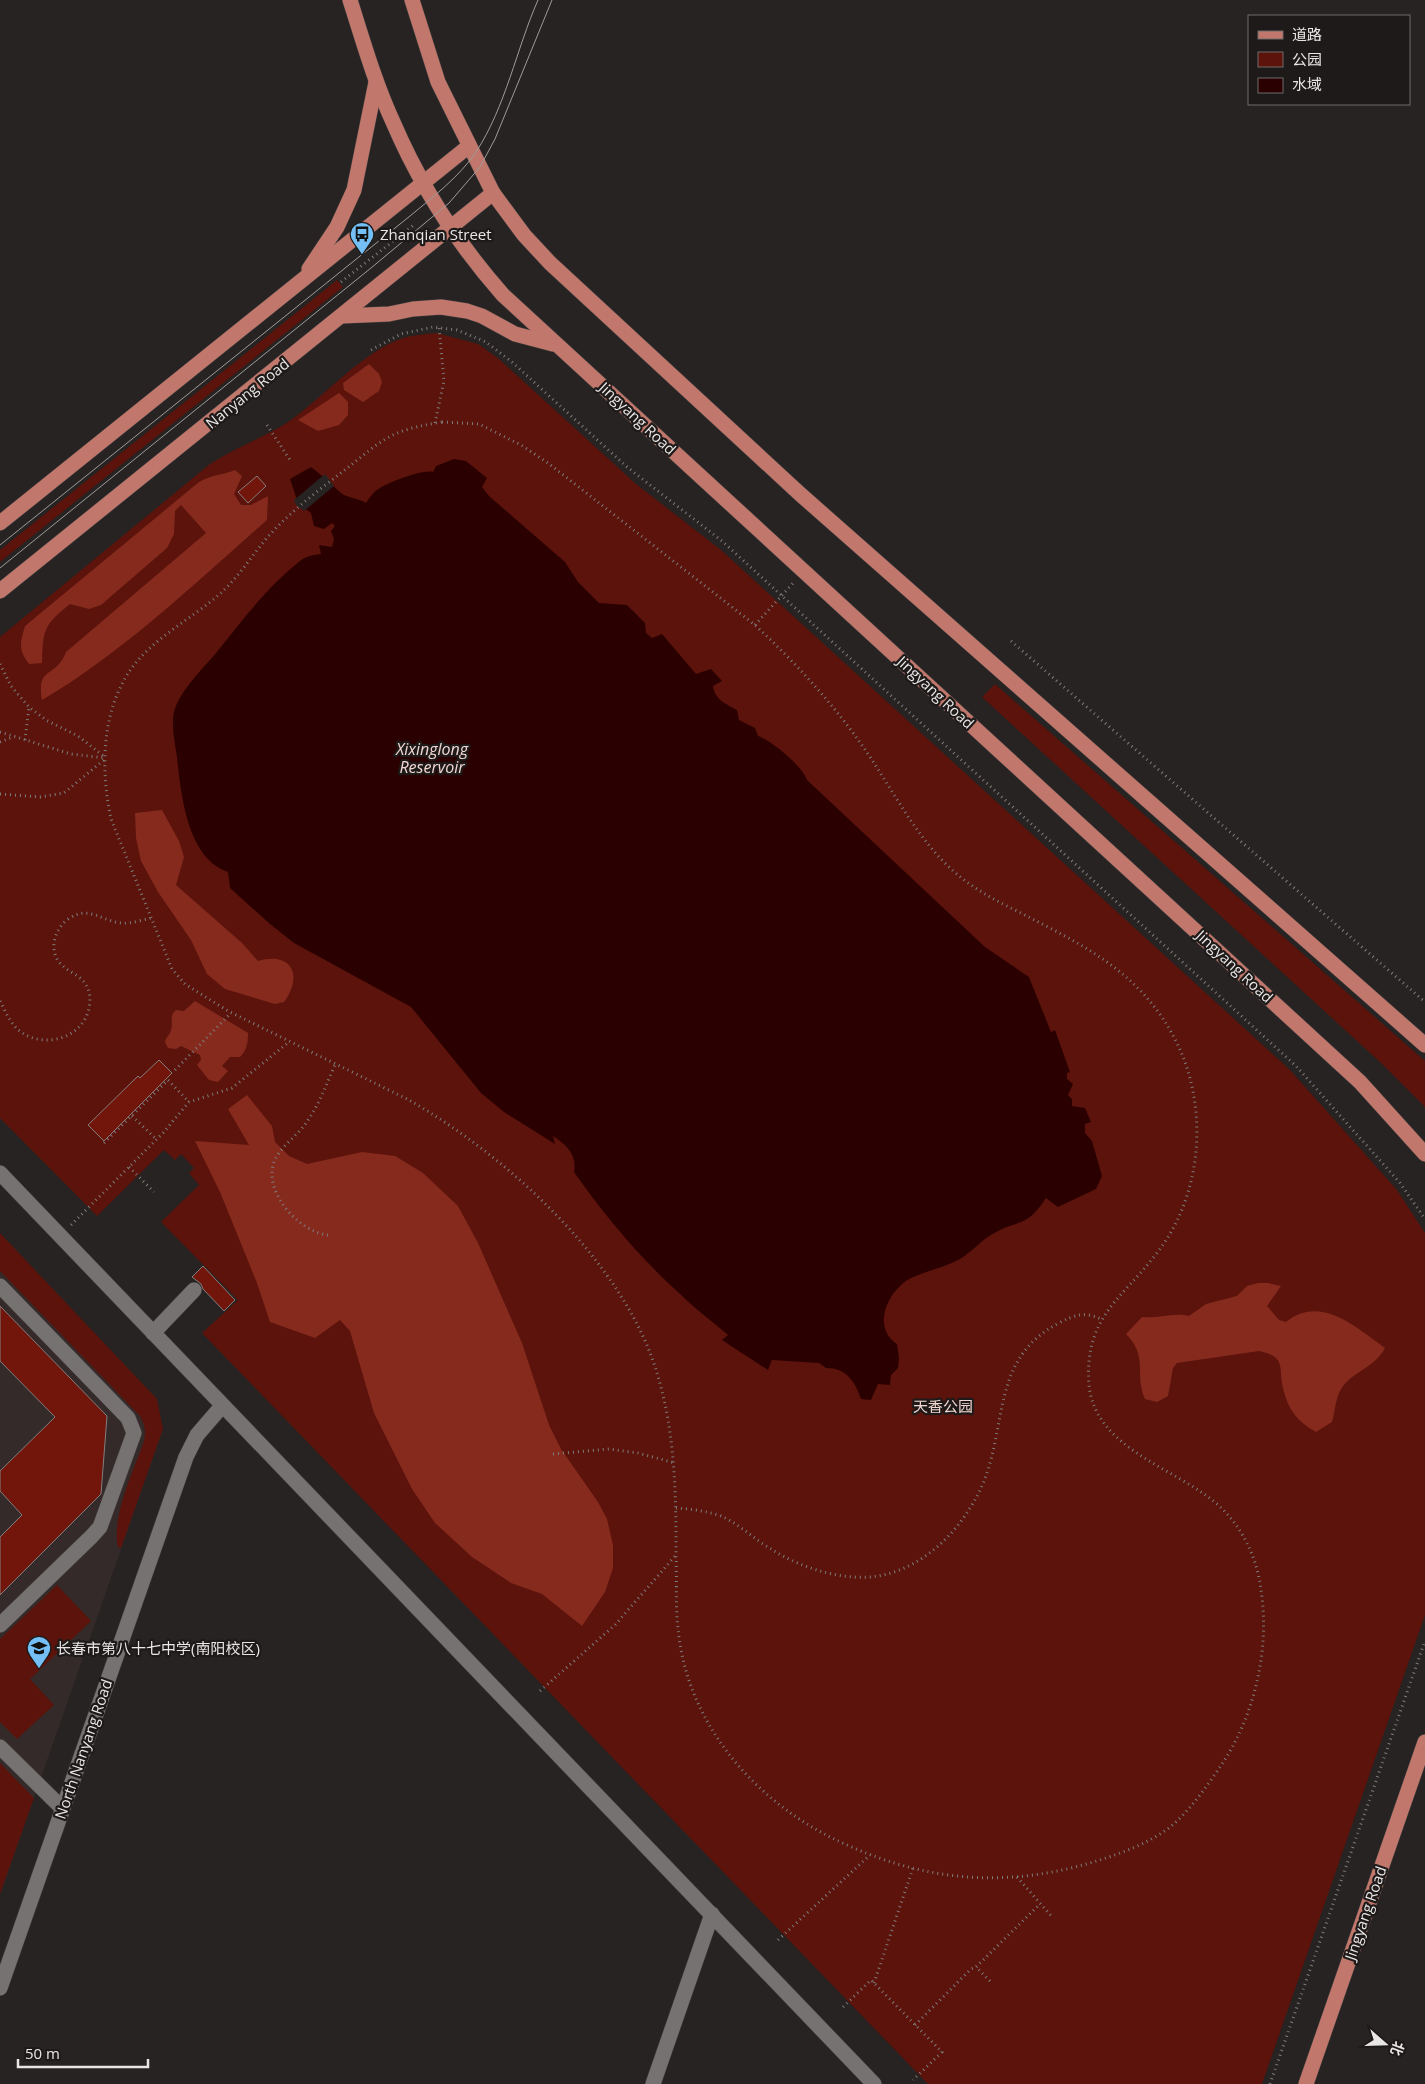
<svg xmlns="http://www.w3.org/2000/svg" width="1425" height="2084" font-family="'Open Sans','Noto Sans SC',sans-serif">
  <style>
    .built { fill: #342a29 }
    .green { fill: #5b130b }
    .forest { fill: #862a1e }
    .water { fill: #2b0000 }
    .pier { fill: #262322 }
    .building { fill: #72160c; stroke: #827e7d }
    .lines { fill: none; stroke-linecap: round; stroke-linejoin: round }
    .minor-casing { stroke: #434040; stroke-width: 16 }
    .major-casing { stroke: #434040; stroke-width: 16 }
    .path { stroke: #7f7c7b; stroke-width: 3; stroke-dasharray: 1 4; stroke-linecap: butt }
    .minor { stroke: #767271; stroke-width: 15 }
    .major { stroke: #c1776b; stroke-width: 15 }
    .tram { stroke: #9e9b9b; stroke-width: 1 }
    .labels { text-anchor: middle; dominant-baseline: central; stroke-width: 4.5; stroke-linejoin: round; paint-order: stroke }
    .poi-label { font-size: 15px; fill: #e9e6e6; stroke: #1d1a19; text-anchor: start }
    .street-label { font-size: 15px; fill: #e9e6e6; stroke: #1d1a19 }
    .park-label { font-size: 15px; fill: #f0d5d0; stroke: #1d1a19 }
    .water-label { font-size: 16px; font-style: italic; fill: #f2d6d1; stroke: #1d1a19 }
  </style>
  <rect width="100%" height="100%" fill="#262322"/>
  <polygon class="built" points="0,1235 163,1429 0,1895"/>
  <g class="green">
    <polygon points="337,280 343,287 0,562 0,550"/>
    <path d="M437,333l41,11 21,15 137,125 85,66 569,520 107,120 28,43v382l-163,469h-334l-726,-751 36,-33 -77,-78 38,-37 -10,-12 5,-5 -13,-14 -6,6 -11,-10 -67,66 -97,-98v-481l210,-173c26,-17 56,-27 81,-44 35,-25 71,-68 112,-82 11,-3 23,-4 34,-5z"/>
    <polygon points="995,684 1425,1061 1425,1107 1381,1063 982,697"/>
    <path d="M0,1233l157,166 6,30 -42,119 -3,-1c-7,-30 16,-77 26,-106 2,-10 1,-16 -4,-25l-140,-145z"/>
    <polygon points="57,1585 91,1621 30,1679 54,1705 17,1739 0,1722 0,1639"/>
    <polygon points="0,1763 34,1798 0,1894"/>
  </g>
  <g class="forest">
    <polygon points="369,364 379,374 382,382 379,391 363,402 344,390 343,383"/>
    <polygon points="339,393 348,402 348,415 339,425 318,431 298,420"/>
    <path d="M235,470l7,6 -8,18 7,11h10l17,-9 -1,24c-72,63 -142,131 -225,180 -6,-35 14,-21 24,-48l140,-119 -25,-28 -6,6 -1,23 -7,14 -66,57 -12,4 -19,-5c-26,21 -27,25 -28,59l-13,1c-11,-15 -9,-20 -4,-38l174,-144c12,-7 23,-7 36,-12z"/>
    <path d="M162,810l17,31 5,16 -8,28 66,58 16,18c33,-10 46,14 26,41l-9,2 -50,-15 -18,-15 -16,-34 -33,-48 -17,-31 -5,-23 -1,-25z"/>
    <path d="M195,1001l53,32c0,10 -1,17 -8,24h-10l-8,9 6,5 -10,11 -9,-2 -12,-15 4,-5 -1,-5 -19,-9 -5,3 -8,-1 -3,-6c1,-5 5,-7 6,-12 3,-8 -3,-13 5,-20l8,1z"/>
    <polygon points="247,1095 272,1126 275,1142 289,1156 307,1164 362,1152 395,1156 423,1173 458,1206 478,1243 522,1343 549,1425 561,1449 598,1502 607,1519 613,1545 613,1568 605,1592 582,1626 542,1594 511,1583 472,1557 435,1523 412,1489 374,1413 350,1331 340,1320 315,1338 270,1322 257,1283 220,1192 195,1141 249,1145 228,1109"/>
    <path d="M1258,1283h10l13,3 -14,20 12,14 7,2c34,-28 70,5 99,26 -11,21 -35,24 -45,43 -5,10 -5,21 -8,31l-16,10c-18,-10 -28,-22 -33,-44 -5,-21 4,-31 -24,-37l-82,12 -4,5 -5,28 -11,6 -12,-3c-11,-24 4,-42 -19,-65l16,-17c16,2 32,-5 47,-1l17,-12 31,-8 10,-10z"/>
  </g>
  <path class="water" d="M454,459l12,2 21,17 -5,9 7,9 76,66 13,20 21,21 28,2 18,18 1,10 6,5 10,-4 34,40 15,-5 11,12 -9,5c2,14 13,18 24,24l2,10 16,8 3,8c15,5 44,30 49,44l178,167 44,30 22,55 4,-2 15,42 -3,1v6l6,5 -5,11 4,4v7l13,2 6,14 -6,2v9l7,8 10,35 -6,13 -38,18 -12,-9c-21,32 -28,20 -55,37 -12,7 -21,19 -33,25 -15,8 -32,11 -47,18 -23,12 -40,49 -14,66l2,14 -1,10 -7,7 -1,10 -12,-1 -7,16 -10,-1c-6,-18 -15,-31 -35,-31l-7,-5 -47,-3 -4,10 -46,-30 6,-5c-16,-14 -34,-27 -49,-42 -39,-35 -75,-78 -105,-121 3,-17 -7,-27 -21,-36l2,8 -51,-32 -23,-19 -70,-86 -117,-64 -24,-19 -40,-36 -2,-16c-41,-14 -47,-78 -51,-115 -2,-13 -6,-32 -3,-45 6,-22 28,-42 42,-59 26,-32 51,-66 84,-92 6,-5 14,-6 21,-7l-2,-9 13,2 2,-8 -3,-8 4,-5 -3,-3 -8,6 -10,-3 -3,-13 -13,-10 -8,-24 21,-12c11,8 20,17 30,26 7,5 17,5 25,10 4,-6 8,-12 14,-15 10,-6 43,-19 53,-16l3,-6z"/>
  <polygon class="pier" points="325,474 334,486 304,511 296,505 294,500"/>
  <g class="building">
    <polygon points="257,476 266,486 248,503 238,492"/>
    <polygon points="159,1060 172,1073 104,1141 88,1125 138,1076 140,1078"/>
    <polygon points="203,1266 235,1300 224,1311 203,1289 201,1284 192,1277"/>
    <polygon points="0,1306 107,1416 101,1494 0,1595 0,1537 22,1515 0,1491 0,1471 55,1417 0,1361"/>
  </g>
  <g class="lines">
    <g class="minor-casing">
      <g id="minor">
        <polyline points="0,1173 874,2084"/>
        <polyline points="0,1286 128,1418 134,1433 100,1527 92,1536 0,1625"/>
        <polyline points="153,1333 194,1290"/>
        <polyline points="0,1747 62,1808"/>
        <polyline points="0,1988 186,1457 197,1435 222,1406"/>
        <polyline points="653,2084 712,1914"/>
      </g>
    </g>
    <g class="major-casing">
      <g id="major">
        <path d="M350,0c13,41 25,83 43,122 27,63 65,122 110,173l857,787 65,72"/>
        <polyline points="412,0 438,82 493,193 524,235 550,263 800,494 1425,1045"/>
        <polyline points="309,269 337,227 354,190 376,82"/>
        <polyline points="342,316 389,314 413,309 441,307 467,311 482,316 515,334 553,344"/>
        <polyline points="0,523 469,146"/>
        <polyline points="0,591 493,193"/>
        <polyline points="1306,2084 1425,1742"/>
      </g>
    </g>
    <g class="path">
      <polyline points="341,282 415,224"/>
      <polyline points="371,350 401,334 433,327 457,330 486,342 512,362 627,467 722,541 1296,1066 1400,1183 1425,1219"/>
      <path d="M442,422l37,2 42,21 27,18 207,162c41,38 80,81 111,126 26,38 48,82 81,114 20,20 45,34 70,46 66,34 124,61 159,130 33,66 27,153 -19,212 -36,47 -73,64 -68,132 6,64 87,83 128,119 25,22 40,53 44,86 9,58 -6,125 -39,174 -15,22 -32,47 -53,64 -19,14 -42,23 -63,30 -90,30 -173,26 -259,-13 -85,-37 -156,-114 -168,-208 -4,-28 -2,-57 -3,-84 0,-62 -1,-121 -19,-180 -33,-111 -152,-219 -250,-274l-179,-88 -43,-27 -13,-15 -61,-150c-9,-42 -10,-93 10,-133 20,-43 68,-64 101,-94 17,-16 29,-35 44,-53 24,-28 56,-51 85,-74 13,-10 26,-22 40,-29 16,-8 33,-11 51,-14z"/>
      <polyline points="435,423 444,381 439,327"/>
      <polyline points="267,425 290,460"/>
      <polyline points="755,625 794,582"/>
      <polyline points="1011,641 1425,1002"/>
      <polyline points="0,664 11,686 29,707 46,720 78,736 106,758"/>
      <polyline points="0,732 71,754 105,758"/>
      <polyline points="25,740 29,707"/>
      <polyline points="0,742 13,737"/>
      <polyline points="0,794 40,797 64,793 105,759"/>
      <path d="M0,1001c6,11 10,23 21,31 24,17 62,6 68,-24 2,-9 1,-19 -5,-26 -5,-7 -15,-10 -21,-16 -15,-12 -10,-35 4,-46 21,-16 34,1 54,3 10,1 21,-3 30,-5"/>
      <polyline points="175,1070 231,1013"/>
      <polyline points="132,1116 156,1139"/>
      <polyline points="104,1143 168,1080 189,1102"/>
      <polyline points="129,1167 154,1192"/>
      <polyline points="71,1225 163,1133 189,1102 232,1088 289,1042"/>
      <path d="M328,1235c-29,-3 -65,-43 -54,-73 5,-14 23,-26 32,-39 13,-18 20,-38 29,-58"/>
      <polyline points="553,1454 609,1449 638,1453 675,1463"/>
      <path d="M676,1508c15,1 30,3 45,8 18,8 33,23 50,33 33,21 82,36 120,24 39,-12 69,-44 87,-79 32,-61 9,-134 81,-171 16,-8 25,-12 42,-4"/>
      <polyline points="540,1691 615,1625 676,1555"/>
      <polyline points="1017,1877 1053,1918"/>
      <polyline points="778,1940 870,1855"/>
      <polyline points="990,1981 976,1967 1040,1904"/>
      <polyline points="874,1983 913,1868"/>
      <polyline points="843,2007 871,1980 942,2052 913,2080"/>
      <polyline points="915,2025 971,1969 976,1967"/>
      <polyline points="1270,2084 1425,1641"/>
    </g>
    <use href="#minor" class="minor"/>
    <use href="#major" class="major"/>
    <g class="tram">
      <path d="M0,545l410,-329c23,-19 50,-40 66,-64 30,-46 40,-102 62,-152"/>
      <polyline points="0,568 371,268 449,203 480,167 495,139 552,0"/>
    </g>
  </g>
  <defs>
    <g id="bus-pin" transform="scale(1.25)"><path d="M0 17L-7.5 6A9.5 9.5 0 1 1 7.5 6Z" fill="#74c0f6" stroke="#1d1a19"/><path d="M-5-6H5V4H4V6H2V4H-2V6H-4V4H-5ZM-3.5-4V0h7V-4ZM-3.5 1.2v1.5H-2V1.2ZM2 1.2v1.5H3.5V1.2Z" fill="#111"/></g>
    <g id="school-pin" transform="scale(1.25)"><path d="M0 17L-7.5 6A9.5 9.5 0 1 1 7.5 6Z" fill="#74c0f6" stroke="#1d1a19"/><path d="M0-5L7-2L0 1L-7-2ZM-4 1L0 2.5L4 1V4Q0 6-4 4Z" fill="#111"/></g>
  </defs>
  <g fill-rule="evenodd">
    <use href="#bus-pin" x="362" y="234"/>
    <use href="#school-pin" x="39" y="1648"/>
  </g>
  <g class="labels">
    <g class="poi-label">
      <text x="380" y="234">Zhanqian Street</text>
      <text x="56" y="1648">长春市第八十七中学(南阳校区)</text>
    </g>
    <g class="street-label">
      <text transform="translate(247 393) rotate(-39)">Nanyang Road</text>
      <text transform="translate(638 418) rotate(43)">Jingyang Road</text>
      <text transform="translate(936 692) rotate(43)">Jingyang Road</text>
      <text transform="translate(1235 966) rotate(43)">Jingyang Road</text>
      <text transform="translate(83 1749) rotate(-71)">North Nanyang Road</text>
      <text transform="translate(1365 1913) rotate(-71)">Jingyang Road</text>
    </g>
    <g class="park-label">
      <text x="943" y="1406">天香公园</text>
    </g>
    <g class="water-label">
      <text x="432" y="749">Xixinglong<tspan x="432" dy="18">Reservoir</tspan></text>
    </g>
  </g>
  <rect x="1248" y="15" width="162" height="90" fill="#1d1a19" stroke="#6f6c6b"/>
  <rect x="1258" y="31" width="25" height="8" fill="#c1776b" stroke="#6f6c6b"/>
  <text x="1292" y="40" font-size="15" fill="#e9e6e6">道路</text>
  <rect x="1258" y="52" width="25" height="15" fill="#5b130b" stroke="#6f6c6b"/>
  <text x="1292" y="65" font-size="15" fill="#e9e6e6">公园</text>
  <rect x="1258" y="78" width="25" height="15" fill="#2b0000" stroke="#6f6c6b"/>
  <text x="1292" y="90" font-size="15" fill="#e9e6e6">水域</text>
  <g transform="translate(1385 2044) rotate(110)" stroke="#1d1a19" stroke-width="4" paint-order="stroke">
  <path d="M0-4L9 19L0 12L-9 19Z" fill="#e9e6e6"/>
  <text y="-8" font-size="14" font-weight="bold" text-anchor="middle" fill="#e9e6e6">北</text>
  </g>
  <path d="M18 2059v8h130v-8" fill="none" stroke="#e9e6e6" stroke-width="2.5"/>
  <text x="25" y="2059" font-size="15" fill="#e9e6e6" stroke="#1d1a19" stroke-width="4" paint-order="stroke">50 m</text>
</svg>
